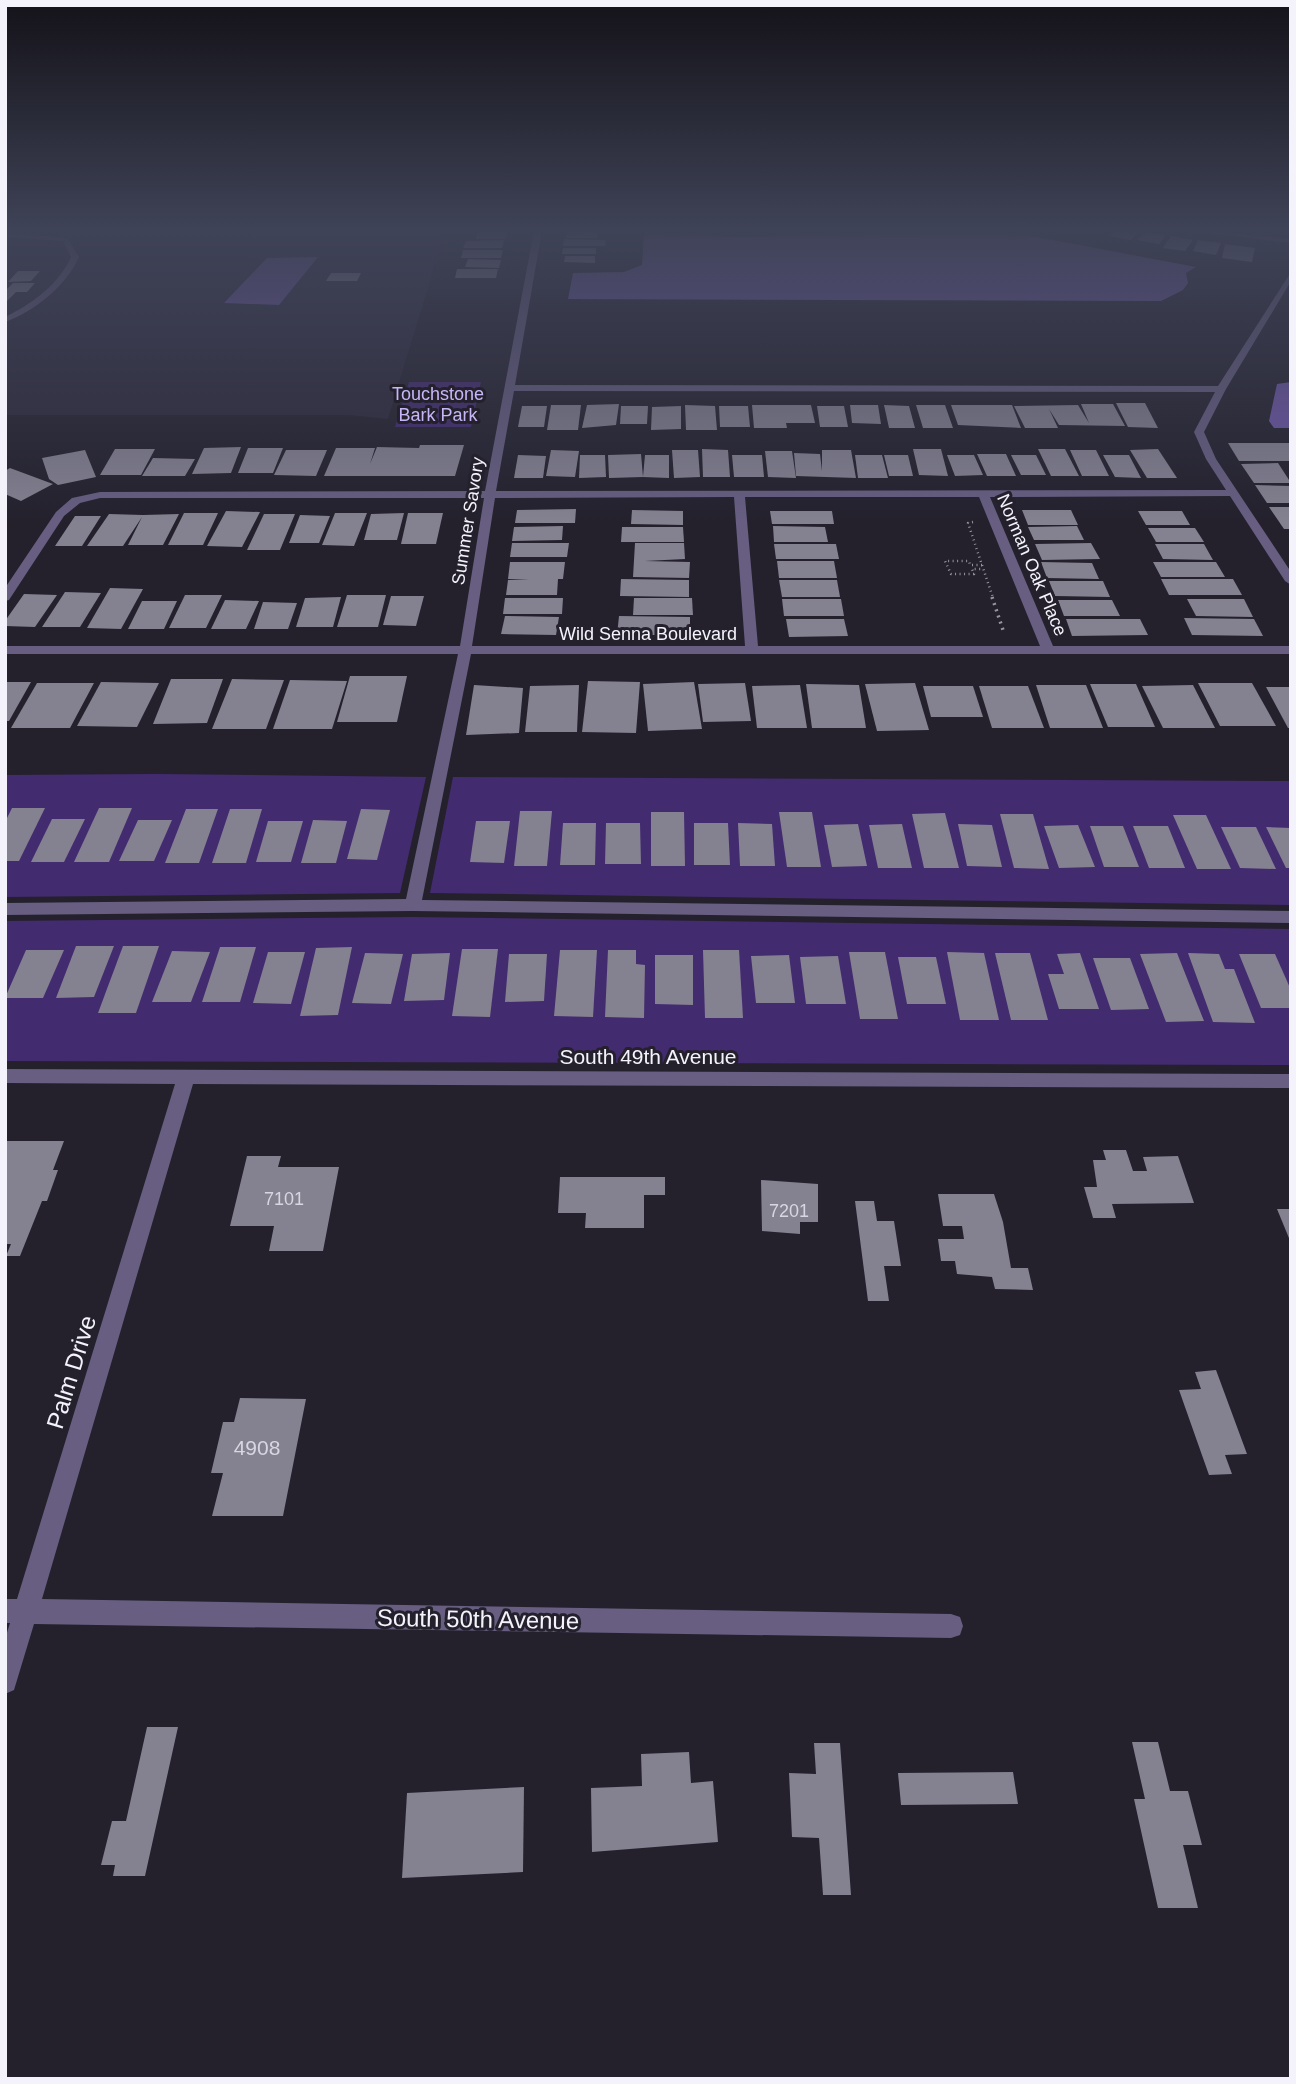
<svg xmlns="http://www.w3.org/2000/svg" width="1296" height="2084" font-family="Arial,sans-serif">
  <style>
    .built { fill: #2e293b }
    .green { fill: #432b70 }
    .water { fill: #7058a8 }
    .building { fill: #848190 }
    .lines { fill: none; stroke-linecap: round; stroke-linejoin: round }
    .path-far1 { stroke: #96949e; stroke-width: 2.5; stroke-dasharray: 1 3.5; stroke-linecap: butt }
    .path { stroke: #96949e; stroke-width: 3.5; stroke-dasharray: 2 4.5; stroke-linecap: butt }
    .service { fill: #675e81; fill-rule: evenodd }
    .minor { fill: #675e81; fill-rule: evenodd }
    .labels { text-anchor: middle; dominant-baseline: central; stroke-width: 6; stroke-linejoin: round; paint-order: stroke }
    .far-park-label { font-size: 18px; fill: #c6b6f7; stroke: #24212d }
    .far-street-label { font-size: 18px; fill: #f4f3fb; stroke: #24212d }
    .number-label { font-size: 18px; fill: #d8d6e0 }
    .street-label { font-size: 21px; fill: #f4f3fb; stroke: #24212d }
    .near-number-label { font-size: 21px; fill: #d8d6e0 }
    .near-street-label { font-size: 24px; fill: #f4f3fb; stroke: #24212d }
  </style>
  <rect width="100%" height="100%" fill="#24212d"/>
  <polygon class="built" points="14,231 445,231 388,419 349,415 5,415 5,235"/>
  <g class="green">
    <polygon points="409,382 481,382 471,427 395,427"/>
    <polygon points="156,774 426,777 400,893 5,897 5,775"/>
    <polygon points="453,777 1291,781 1291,905 430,893"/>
    <polygon points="411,917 1291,929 1291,1065 5,1061 5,921"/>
  </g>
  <g class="water">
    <polygon points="644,232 740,237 889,232 1016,233 1196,267 1186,273 1188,283 1183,290 1161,301 568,299 573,273 624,272 642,265"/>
    <polygon points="318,257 279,305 224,303 267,258"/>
    <polygon points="1291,382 1291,428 1274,428 1269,421 1277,384"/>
  </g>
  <g class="building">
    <polygon points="1115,231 1139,231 1131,240 1110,236"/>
    <polygon points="478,232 507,232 505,239 476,239"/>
    <polygon points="568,232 597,232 597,238 566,238"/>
    <polygon points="1146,232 1166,235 1159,244 1137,240"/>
    <polygon points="1171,236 1193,240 1185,251 1163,248"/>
    <polygon points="564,239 606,240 605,246 563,246"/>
    <polygon points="504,240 502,248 463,248 466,241"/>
    <polygon points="1198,240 1221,243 1216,255 1193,251"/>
    <polygon points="1225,244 1255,248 1252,262 1222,258"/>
    <polygon points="563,248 596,248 596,254 562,254"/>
    <polygon points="463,250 503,250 501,258 461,258"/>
    <polygon points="565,256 595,256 595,263 564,262"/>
    <polygon points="468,259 501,260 499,268 465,267"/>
    <polygon points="457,269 498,269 496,278 455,278"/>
    <polygon points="18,271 40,271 31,281 8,282"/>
    <polygon points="331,273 361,273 357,281 326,281"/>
    <polygon points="13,283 35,283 27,292 16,292 5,303 5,291"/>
    <polygon points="1116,403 1145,403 1158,428 1128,427"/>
    <polygon points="619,404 616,425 582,428 587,405"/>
    <polygon points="1081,404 1113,404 1125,426 1059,425 1049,409 1058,428 1025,428 1014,406 1078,405 1089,423"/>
    <polygon points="551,405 581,405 578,430 547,430"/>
    <polygon points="685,405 715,406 717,430 686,430"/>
    <polygon points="752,405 811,405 815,423 786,423 787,428 754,428"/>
    <polygon points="850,405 878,405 881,424 852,423"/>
    <polygon points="884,405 909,406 915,428 889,428"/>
    <polygon points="916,405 945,405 953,428 923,428"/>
    <polygon points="951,405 1012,405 1021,428 958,425"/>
    <polygon points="522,406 547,406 544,427 518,427"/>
    <polygon points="621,406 648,406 647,424 620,424"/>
    <polygon points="681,406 681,429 651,430 652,407"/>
    <polygon points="719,406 748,406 750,427 720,427"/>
    <polygon points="817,406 844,406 848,427 820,427"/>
    <polygon points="1228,443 1289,443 1291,461 1239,461"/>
    <polygon points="420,445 464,445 455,476 324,476 336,448 375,448 370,464 377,447 419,448"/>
    <polygon points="241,447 231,473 192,474 204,448"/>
    <polygon points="248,448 283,448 273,473 238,473"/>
    <polygon points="115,449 155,449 141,475 100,475"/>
    <polygon points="702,449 728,450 730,477 703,477"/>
    <polygon points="913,449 941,449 948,476 919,475"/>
    <polygon points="1038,449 1065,449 1079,476 1051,476"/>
    <polygon points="1158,449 1177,478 1147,478 1130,450"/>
    <polygon points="85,450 96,477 58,485 49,479 42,458"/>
    <polygon points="286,450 327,450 316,476 274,475"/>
    <polygon points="551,450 579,451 575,477 546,476"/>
    <polygon points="672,450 698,450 700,477 674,478"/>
    <polygon points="822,450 851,450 856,478 796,476 794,453 820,454 822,471"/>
    <polygon points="1070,450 1096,450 1109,476 1082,476"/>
    <polygon points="765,451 792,451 796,478 768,477"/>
    <polygon points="641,454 643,477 609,478 608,455"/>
    <polygon points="977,454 1006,454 1016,476 987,476"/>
    <polygon points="518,455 546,456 543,478 514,478"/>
    <polygon points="580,455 605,455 606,477 579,478"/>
    <polygon points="645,455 669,455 669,478 643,477"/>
    <polygon points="732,455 762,455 764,477 734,477"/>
    <polygon points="855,455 882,455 888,478 858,478"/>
    <polygon points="884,455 908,455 913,476 889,476"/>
    <polygon points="947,455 974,455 983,475 955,476"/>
    <polygon points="1011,455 1036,455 1046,475 1021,475"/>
    <polygon points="1103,455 1129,455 1141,478 1115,477"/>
    <polygon points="153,458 195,459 185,476 142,476"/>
    <polygon points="1278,463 1291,483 1254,483 1241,464"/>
    <polygon points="10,468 53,484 21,501 5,494 5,471"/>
    <polygon points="1255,485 1291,486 1291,503 1267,503"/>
    <polygon points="1269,507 1291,507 1291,529 1284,529"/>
    <polygon points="576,509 575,523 515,523 517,510"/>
    <polygon points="632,510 683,511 683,525 631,524"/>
    <polygon points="1022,510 1071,510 1078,525 1028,525"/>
    <polygon points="226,511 260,512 242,547 207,546"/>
    <polygon points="770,511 832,511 834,524 772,524"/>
    <polygon points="1138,511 1182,511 1190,525 1146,525"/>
    <polygon points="184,513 218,513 203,545 168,545"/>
    <polygon points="335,513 367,513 354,546 322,545"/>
    <polygon points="404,513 397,540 364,540 371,514"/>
    <polygon points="408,513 443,513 436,544 401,544"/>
    <polygon points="109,514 143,515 179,514 163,545 128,545 142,517 123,546 87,546"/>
    <polygon points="264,514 295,514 280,550 247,550"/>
    <polygon points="300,515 330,516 319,543 289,543"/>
    <polygon points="75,516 101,516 82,546 55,546"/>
    <polygon points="563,526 562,540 512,541 514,527"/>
    <polygon points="773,526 825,527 828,542 774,542"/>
    <polygon points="1077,526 1084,540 1034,540 1028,527"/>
    <polygon points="622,527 683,527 684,542 621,542"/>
    <polygon points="1148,528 1195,528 1204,542 1156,542"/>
    <polygon points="512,543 569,543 567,557 510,557"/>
    <polygon points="635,543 684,543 685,559 645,561 690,562 689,578 633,577"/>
    <polygon points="1091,543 1100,559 1042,560 1035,544"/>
    <polygon points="774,544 836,544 839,559 776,559"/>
    <polygon points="1155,544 1204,544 1213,560 1163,559"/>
    <polygon points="777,561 834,561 837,578 779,578"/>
    <polygon points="510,562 565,562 563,579 558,579 557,595 506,595 508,580 529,580 508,579"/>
    <polygon points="1041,562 1092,563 1099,579 1047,578"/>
    <polygon points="1153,562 1216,562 1225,577 1161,577"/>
    <polygon points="621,579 689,580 689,597 620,596"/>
    <polygon points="1161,579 1233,579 1242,595 1169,595"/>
    <polygon points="779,580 837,580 840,597 782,597"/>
    <polygon points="1049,581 1103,581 1110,597 1055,596"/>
    <polygon points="110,588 143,589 121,629 87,628"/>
    <polygon points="65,592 101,593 80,627 42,627"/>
    <polygon points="24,594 57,595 35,627 5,626 5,621"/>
    <polygon points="185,595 222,595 206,628 169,628"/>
    <polygon points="347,595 386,595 378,627 337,627"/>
    <polygon points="391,596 424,596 416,626 383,625"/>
    <polygon points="341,597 333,627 296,627 305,598"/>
    <polygon points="505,598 563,598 562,614 503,614"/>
    <polygon points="634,598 692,598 693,615 633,615"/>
    <polygon points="782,599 841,599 844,616 784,616"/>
    <polygon points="1187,599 1244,599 1253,617 1196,616"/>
    <polygon points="225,600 259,601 246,629 211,629"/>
    <polygon points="1058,600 1112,600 1120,616 1064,616"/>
    <polygon points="142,601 177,601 164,629 128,629"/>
    <polygon points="263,602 297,603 288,629 254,629"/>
    <polygon points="505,616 559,617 556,635 501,634"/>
    <polygon points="619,616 690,617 690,635 617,635"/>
    <polygon points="1184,618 1254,619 1263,636 1192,635"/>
    <polygon points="786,619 844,619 848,636 789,637"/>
    <polygon points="1066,619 1140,619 1148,635 1072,636"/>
    <polygon points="350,676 407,676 397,722 337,722"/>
    <polygon points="171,679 223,679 207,723 153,724"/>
    <polygon points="232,679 284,680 266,729 212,729"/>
    <polygon points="290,680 347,681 332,729 273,729"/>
    <polygon points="588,681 640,682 636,733 582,732"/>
    <polygon points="5,682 31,682 9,721 5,721"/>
    <polygon points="101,682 159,683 137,727 77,726"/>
    <polygon points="694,682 702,729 648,731 643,684"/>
    <polygon points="37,683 94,683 70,728 11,728"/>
    <polygon points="745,683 751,721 703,722 698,684"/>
    <polygon points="915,683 929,730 877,731 865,684"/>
    <polygon points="1198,683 1252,683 1276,726 1220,726"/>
    <polygon points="806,684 859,685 866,728 812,728"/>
    <polygon points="1090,684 1136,684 1155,727 1108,727"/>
    <polygon points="474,685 523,688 519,733 466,735"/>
    <polygon points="579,685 577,732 525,732 530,686"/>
    <polygon points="800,685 807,728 757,728 752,686"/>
    <polygon points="1036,685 1086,685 1103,728 1050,728"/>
    <polygon points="1193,685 1215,728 1163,728 1142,686"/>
    <polygon points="923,686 973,686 983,717 931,717"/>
    <polygon points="979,686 1028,686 1044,728 992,728"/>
    <polygon points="1266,687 1291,687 1291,728 1288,728"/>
    <polygon points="12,808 45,808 19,861 5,861 5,822"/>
    <polygon points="99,808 132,808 109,862 74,862"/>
    <polygon points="186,809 218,809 199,863 165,863"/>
    <polygon points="230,809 262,809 246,863 212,863"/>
    <polygon points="361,809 390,810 377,860 347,859"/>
    <polygon points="520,811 552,811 547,866 514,866"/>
    <polygon points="651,812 684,812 685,866 651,866"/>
    <polygon points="779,812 812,812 821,867 787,867"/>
    <polygon points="945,813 959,868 924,868 912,814"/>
    <polygon points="1000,814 1033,814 1049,869 1014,868"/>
    <polygon points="1173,815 1206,815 1231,869 1197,869"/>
    <polygon points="52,819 85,819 64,862 31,862"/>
    <polygon points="138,820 172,820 154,861 119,861"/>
    <polygon points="313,820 347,821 336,863 301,863"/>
    <polygon points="268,821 303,821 291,862 256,862"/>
    <polygon points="476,821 510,821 504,863 470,862"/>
    <polygon points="563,823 596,823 595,865 560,865"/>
    <polygon points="606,823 640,823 641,864 605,864"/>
    <polygon points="694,823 728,823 730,865 694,865"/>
    <polygon points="738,823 772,824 775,866 740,866"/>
    <polygon points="858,824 867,866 832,867 824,825"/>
    <polygon points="902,824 912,868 878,868 869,825"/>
    <polygon points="958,824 992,825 1002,867 967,866"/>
    <polygon points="1078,825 1095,867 1059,868 1044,826"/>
    <polygon points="1090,826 1123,826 1139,867 1104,867"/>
    <polygon points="1133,826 1168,826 1185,868 1149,868"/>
    <polygon points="1221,827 1256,827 1276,869 1240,868"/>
    <polygon points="1266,827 1291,828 1291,868 1286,868"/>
    <polygon points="76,946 114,946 94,997 56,998"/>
    <polygon points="123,946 159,946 136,1013 98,1013"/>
    <polygon points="220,947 256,947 240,1002 202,1002"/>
    <polygon points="352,947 338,1015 300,1016 316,948"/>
    <polygon points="462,949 498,949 490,1017 452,1016"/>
    <polygon points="26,950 64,950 43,998 5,998"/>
    <polygon points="560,950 597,950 593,1017 554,1016"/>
    <polygon points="608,950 636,950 636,964 645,965 644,1018 605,1017"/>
    <polygon points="703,950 739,950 743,1018 705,1018"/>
    <polygon points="172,951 210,952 191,1002 152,1002"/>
    <polygon points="268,952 305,952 291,1004 253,1003"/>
    <polygon points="849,952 885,952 898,1019 860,1019"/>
    <polygon points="947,952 984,953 999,1020 960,1020"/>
    <polygon points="365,953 403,954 391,1004 352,1003"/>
    <polygon points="450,953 444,1000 404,1001 412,954"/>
    <polygon points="995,953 1030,953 1048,1020 1011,1020"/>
    <polygon points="1080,953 1099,1009 1059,1009 1048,974 1064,974 1057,954"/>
    <polygon points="1177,953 1204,1021 1166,1022 1140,954"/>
    <polygon points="1188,953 1219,954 1225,969 1234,969 1255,1023 1213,1022"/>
    <polygon points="509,954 547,954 544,1001 505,1002"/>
    <polygon points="1239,954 1275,954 1291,990 1291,1008 1261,1008"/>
    <polygon points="655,955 693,955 693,1005 655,1004"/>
    <polygon points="789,955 795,1003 756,1003 751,956"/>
    <polygon points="838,956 846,1004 806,1004 800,957"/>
    <polygon points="898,957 936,957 946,1004 907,1004"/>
    <polygon points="1093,958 1130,958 1149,1009 1111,1010"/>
    <polygon points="5,1141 64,1141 53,1170 58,1170 47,1201 42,1201 20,1256 6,1256 11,1244 5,1244"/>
    <polygon points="1103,1150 1126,1150 1133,1171 1147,1171 1143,1157 1178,1156 1194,1203 1112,1204 1116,1218 1093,1218 1084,1187 1097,1187 1093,1160 1106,1160"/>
    <polygon points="247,1156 281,1156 278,1167 339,1167 323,1251 269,1251 274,1226 230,1226"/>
    <polygon points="560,1177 665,1177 665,1195 644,1195 644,1228 585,1228 586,1213 558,1213"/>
    <polygon points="761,1180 818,1184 818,1222 800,1222 800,1234 762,1231"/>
    <polygon points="938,1194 994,1194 1003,1222 1011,1268 1028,1268 1033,1290 995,1289 992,1277 957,1274 955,1261 941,1261 938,1239 964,1239 962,1226 943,1226"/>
    <polygon points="855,1201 874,1201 877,1221 894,1221 901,1266 884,1266 889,1301 868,1301"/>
    <polygon points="1277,1209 1291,1209 1291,1243"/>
    <polygon points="1216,1370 1247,1454 1225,1455 1232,1474 1209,1475 1179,1390 1201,1389 1195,1372"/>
    <polygon points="240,1398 306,1399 283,1516 212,1516 223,1473 211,1473 223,1422 234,1422"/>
    <polygon points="147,1727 178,1727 145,1876 113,1876 115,1865 101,1865 112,1821 126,1821"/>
    <polygon points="1132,1742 1158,1742 1170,1791 1188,1791 1202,1845 1183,1845 1198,1908 1158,1908 1134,1799 1145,1799"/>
    <polygon points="814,1743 840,1743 851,1895 823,1895 819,1838 792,1837 789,1773 816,1774"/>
    <polygon points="689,1752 691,1783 713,1781 718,1842 592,1852 591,1788 642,1786 641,1754"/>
    <polygon points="1013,1772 1018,1804 901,1805 898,1773"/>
    <polygon points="524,1787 523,1872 402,1878 407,1793"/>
  </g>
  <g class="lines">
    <g class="path-far1">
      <polyline points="973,522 968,523 993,598"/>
      <polyline points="982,565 970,565 969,561 945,561 951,574 974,574 972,569 983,569"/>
    </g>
    <polyline class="path" points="992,597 1003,630"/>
    <path class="service" d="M5,233l62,5 12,19c-13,29 -44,54 -74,65v-5c27,-13 54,-33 66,-60l-8,-16 -58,-4z"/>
    <g class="minor">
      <path d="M534,231h8l-27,154 703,1 73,-114v9l-65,108 -22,43 12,27 75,113v13l-6,-4 -55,-85 -240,1 63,149h238v8h-820l-49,246 869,11v12l-878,-12 -408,4v-12l401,-4 52,-245h-453v-8h455l24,-148h-384l-20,5 -16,13 -55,84 -4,1v-13l51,-76 16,-14 28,-6 385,-1zM514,391l701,1 -21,40 12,27 20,31 -730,1zM734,497l11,149h-273l23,-148zM745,497h234l61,149h-282z"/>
      <polygon points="1206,231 1291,239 1291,243 1210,233"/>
      <polygon points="5,1069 1291,1074 1291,1088 193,1084 42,1599 951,1614 960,1617 963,1626 960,1635 951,1638 34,1624 14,1690 5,1694 5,1639 10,1623 5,1623 5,1599 17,1599 175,1084 5,1083"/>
    </g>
  </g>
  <linearGradient id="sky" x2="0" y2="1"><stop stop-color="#141219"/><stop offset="0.44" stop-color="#3f4357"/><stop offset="1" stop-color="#3f4357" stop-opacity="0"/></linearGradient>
  <rect width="1296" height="523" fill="url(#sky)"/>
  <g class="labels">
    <g class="far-park-label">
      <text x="438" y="394">Touchstone<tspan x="438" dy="21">Bark Park</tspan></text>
    </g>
    <g class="far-street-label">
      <text transform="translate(468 521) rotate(-81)">Summer Savory</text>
      <text transform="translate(1032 565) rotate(67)">Norman Oak Place</text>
      <text x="648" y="634">Wild Senna Boulevard</text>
    </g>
    <g class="number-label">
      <text x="284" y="1199">7101</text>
      <text x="789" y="1211">7201</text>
    </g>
    <g class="street-label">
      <text x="648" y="1056">South 49th Avenue</text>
    </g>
    <g class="near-number-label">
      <text x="257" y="1447">4908</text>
    </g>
    <g class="near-street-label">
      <text transform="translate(71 1372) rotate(-73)">Palm Drive</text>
      <text transform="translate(478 1619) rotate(1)">South 50th Avenue</text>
    </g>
  </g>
  <rect width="1296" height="2084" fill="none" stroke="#f4f3fb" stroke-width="14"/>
</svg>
